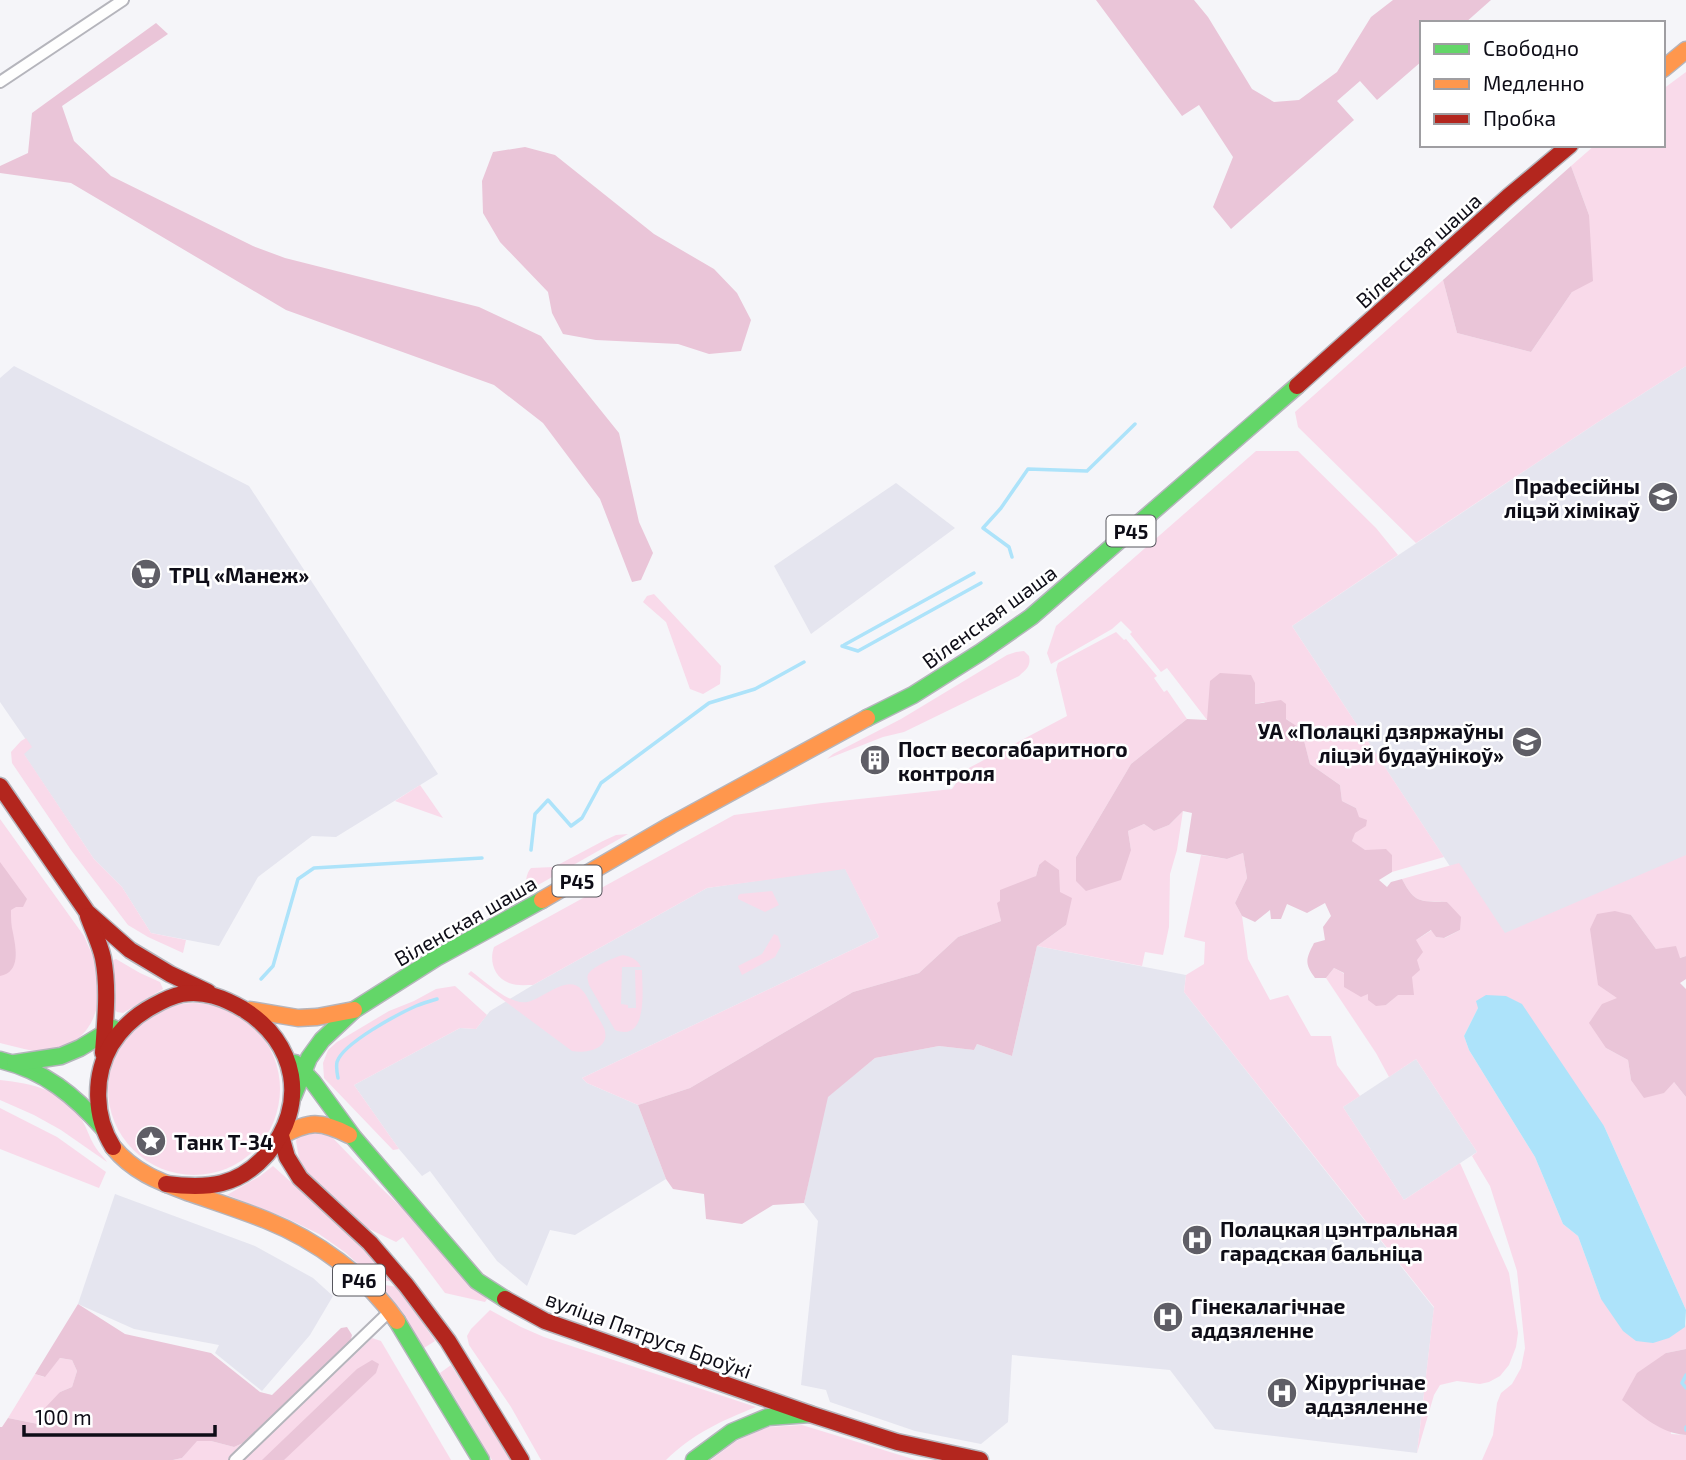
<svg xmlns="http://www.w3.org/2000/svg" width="1686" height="1460" font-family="'Exo 2',sans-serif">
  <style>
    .built { fill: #e5e5ef }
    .green { fill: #f9daea }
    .forest { fill: #eac5d8 }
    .water { fill: #ade3fa }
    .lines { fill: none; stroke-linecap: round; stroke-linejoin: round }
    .stream { stroke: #ade3fa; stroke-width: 3.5 }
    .street-casing { stroke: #b5b5bc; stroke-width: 14 }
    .fast-casing { stroke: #b5b5bc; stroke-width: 19 }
    .slow-casing { stroke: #b5b5bc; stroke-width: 19 }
    .jam-casing { stroke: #b5b5bc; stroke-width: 19 }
    .street { stroke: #fefefe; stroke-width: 10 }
    .fast { stroke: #63d668; stroke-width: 16 }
    .slow { stroke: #ff974d; stroke-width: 16 }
    .jam { stroke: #b3261e; stroke-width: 16 }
    .labels { text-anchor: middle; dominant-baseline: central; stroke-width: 5; stroke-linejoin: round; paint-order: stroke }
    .shield { fill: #fff; stroke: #56565d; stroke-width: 2 }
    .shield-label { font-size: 19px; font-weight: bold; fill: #0e0d17 }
    .street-label { font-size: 21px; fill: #0e0d17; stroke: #fff }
    .poi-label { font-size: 21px; font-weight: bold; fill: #0e0d17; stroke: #fff; text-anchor: start }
  </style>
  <rect width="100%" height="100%" fill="#f5f5f9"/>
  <g class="built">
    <polygon points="14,366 249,486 438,774 336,837 312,836 258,877 219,946 151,933 122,887 94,859 23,753 31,747 0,702 0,378"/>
    <polygon points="1686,366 1686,887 1505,950 1292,626 1595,424"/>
    <polygon points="896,483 955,528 811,634 774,566"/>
    <polygon points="845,868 879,937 582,1078 587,1083 638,1105 666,1179 575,1235 550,1230 527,1286 497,1261 430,1171 422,1176 399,1149 354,1085 460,1028 476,1029 490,1011 533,985 707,888"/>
    <polygon points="1037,946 1186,975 1184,992 1434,1308 1417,1453 1215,1429 1170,1370 1012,1355 1008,1422 981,1444 915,1431 830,1402 826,1390 801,1385 818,1221 804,1203 827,1097 875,1058 939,1046 974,1050 977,1044 1012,1056"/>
    <polygon points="1416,1059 1477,1152 1404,1200 1343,1107"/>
    <polygon points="115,1194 255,1246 313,1278 333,1296 310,1335 262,1391 215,1353 219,1345 134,1329 78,1304"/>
  </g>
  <g class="green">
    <polygon points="1686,72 1686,366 1595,424 1416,543 1298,427 1295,412 1443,280 1457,333 1531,352 1572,292 1589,215 1571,166 1595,145 1663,145 1663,89"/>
    <polygon points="1256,451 1298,451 1376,528 1398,555 1292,626 1444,857 1392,872 1392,855 1365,851 1352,841 1358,817 1356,808 1342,801 1340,785 1310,764 1301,730 1264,702 1255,704 1255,683 1207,720 1167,668 1161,672 1130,634 1132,632 1121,621 1112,629 1051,664 1047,653 1056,626"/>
    <polygon points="654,594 721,666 720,684 703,694 690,689 666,622 643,602 647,596"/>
    <path d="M1116,632l8,8 2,-1 31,37 -3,2 10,14 3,-2 20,29 -56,45 -55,93 55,-7 -3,-19 16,-7 10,7 15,-6 14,-14 -6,39 -7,24 -1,53 -6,28 -18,-3 -3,14 -105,-20 29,-21 -6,-33 -21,-27 -3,11 -38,27 3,18 -43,16 -39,36 -66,19 -163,96 -52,17 -51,-22 -5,-5 297,-141 -34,-68 -138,19 -174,97c-8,0 -17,1 -24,-2 -15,-6 -20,-22 -15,-36l240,-132 88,-12 130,-14 13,-19 102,-54 -11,-46 2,-7z"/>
    <path d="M1024,651l5,5c2,10 -2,13 -10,20l-115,56 -21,5 -56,22 6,-5 68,-35 106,-64 9,-3z"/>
    <polygon points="26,738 32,747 24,754 94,859 122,887 151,933 186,940 183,953 148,937 128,925 71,850 12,763 11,752 21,741"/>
    <polygon points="420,785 443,818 395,801"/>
    <path d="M0,819l84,117c3,7 6,14 9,20 15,44 2,91 -50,95 -13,1 -29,-5 -43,-8z"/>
    <path d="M628,834l-104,59 -1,-1c4,-8 2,-18 8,-24l23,-1 49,-26 13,-6z"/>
    <polygon points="1243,853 1247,878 1235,903 1242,916 1248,959 1270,1000 1288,995 1311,1036 1331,1036 1337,1065 1360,1096 1343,1107 1404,1200 1460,1163 1509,1273 1518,1333 1516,1347 1509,1365 1500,1376 1489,1382 1480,1384 1457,1381 1440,1385 1434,1395 1417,1453 1434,1307 1184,992 1186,975 1204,964 1205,942 1184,937 1201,855 1227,859"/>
    <path d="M1686,855v101l-6,2 -24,-9 -25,-34 -13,83 -12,50 22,12 3,20 43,2 12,15v213l-82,-184 -126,-118 -14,28 5,14 66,107 28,67 15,12 23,63 84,28 1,-4v26l-20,4 5,81 15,1v25h-204l11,-25 4,-32 4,-10 11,-9 9,-16 4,-20 -8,-77 -27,-85 -18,-30 5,-4 -61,-93 -27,18 -13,-24 -50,-75 8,-10c19,9 34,25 52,37 25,-21 31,-32 30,-65l16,-10 4,7 9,1 15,-8 -13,-28c-27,-1 -32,2 -45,-23l57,-16 46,70z"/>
    <polygon points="772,891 779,905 765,912 738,899 738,896 740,894"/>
    <polygon points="774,934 778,936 781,946 775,957 742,975 738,966 762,954"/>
    <path d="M623,955c8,2 14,4 18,12h-19l-1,37 7,1v3h8l-1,-38h7c0,18 7,73 -27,60l-26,-45c-1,-6 -3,-8 0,-12 5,-7 26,-16 34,-18z"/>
    <polygon points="116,959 140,973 160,982 163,989 123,1013 117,1012 115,1010 116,990 112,963 113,960"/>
    <path d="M471,971c14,10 38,34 56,31 17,-3 40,-29 55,-12 5,5 8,13 11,19 4,6 8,13 11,19 8,21 -18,26 -32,23l-104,-77z"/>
    <polygon points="455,986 487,1015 476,1029 460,1028 354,1085 399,1149 393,1150 324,1078 323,1063 328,1050 337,1042 389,1011 414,1001 436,989"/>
    <circle cx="194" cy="1089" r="86"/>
    <path d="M0,1080c33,4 63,9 82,40 5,8 7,17 12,25 4,7 10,12 13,17l-46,-32 -27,-15 -34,-15z"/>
    <polygon points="0,1108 57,1137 106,1172 99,1188 0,1149"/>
    <polygon points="320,1130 328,1133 380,1187 401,1207 470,1285 487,1299 485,1302 445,1293 403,1237 396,1242 367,1228 313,1180 305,1170 299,1158 296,1141 298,1135 304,1131"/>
    <polygon points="273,1166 368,1251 395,1282 374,1279 346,1253 319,1234 286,1218 227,1195 260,1176"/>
    <polygon points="378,1284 398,1287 435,1341 424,1348"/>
    <path d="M490,1310l31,17 23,10 212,70c-35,14 -62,26 -90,53h-125l-30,-53 -42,-62 -2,-9 4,-7z"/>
    <polygon points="372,1338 381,1341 451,1460 244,1460"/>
    <polygon points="60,1358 72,1360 77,1371 72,1387 60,1392 43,1425 8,1418 35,1374 44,1377"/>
    <polygon points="451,1365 511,1460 492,1460 440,1373"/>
    <polygon points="802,1425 916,1460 711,1460 736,1441 768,1427"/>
    <polygon points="250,1440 228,1460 173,1460 182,1458 196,1441 211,1441 234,1447"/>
  </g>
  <g class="forest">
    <polygon points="1096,0 1194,0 1208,17 1252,89 1274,102 1299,100 1337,72 1371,17 1393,0 1491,0 1465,23 1422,23 1422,61 1377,100 1360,81 1337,101 1354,120 1231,229 1213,207 1233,157 1199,105 1182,116"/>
    <polygon points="156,23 168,34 62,106 74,141 111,176 253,246 285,258 479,307 541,336 619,433 639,522 653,553 641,580 632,582 600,499 543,423 494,385 286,310 71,183 0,173 0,166 28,153 32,113"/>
    <polygon points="525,147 555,155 654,234 714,269 737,293 751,320 741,351 709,354 678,344 596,340 563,334 552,313 548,292 500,242 483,213 482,181 493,152"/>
    <polygon points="1571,166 1589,215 1593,281 1572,292 1531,352 1457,333 1443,280"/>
    <path d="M1220,673l31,2 4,8v21l26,-4 5,4v15l15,10 9,35 30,21 2,16 14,7 3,9 8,3 -1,6 -11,7 -3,8 13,9 21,-1 6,6v17l-13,8 8,7 4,-5 11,-3c13,25 18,22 45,23l14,15 -1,13 -16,8 -8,-1 -5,-7 -15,10 7,12 -6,8 3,10 -8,7 2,18h-16l-12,10 -10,1 -8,-6v-6l-7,3 -17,-10v-14l-10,-5 -8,10h-11c-11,-15 -9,-19 -1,-35l11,-3 -2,-13 8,-11 -6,-13 -18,10 -20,-9 -6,15h-10l-1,-9 -15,12 -13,-6 -7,-13 12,-25 -4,-25 -16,6 -41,-7 6,-39 -9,-2 -14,14 -15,6 -10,-7 -16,7 3,19 -10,30 -35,11 -10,-10v-24l55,-93 56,-45 20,1 3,-39z"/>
    <polygon points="1045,860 1059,870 1060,892 1072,898 1066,925 1037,946 1012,1056 977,1044 974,1050 939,1046 875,1058 828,1097 804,1203 773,1205 742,1224 706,1219 704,1194 673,1189 666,1179 638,1105 690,1088 853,992 919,973 958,937 1001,921 997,903 1000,901 1000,890 1036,876 1039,865"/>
    <path d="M0,862l27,37 -4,8h-7l-5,3c0,8 0,16 2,23 3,16 8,39 -13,43z"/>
    <polygon points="1615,911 1631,915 1656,949 1676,946 1680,958 1686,956 1686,979 1680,983 1686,989 1686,1097 1674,1082 1664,1093 1644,1098 1631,1080 1628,1060 1606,1048 1589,1023 1602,1004 1617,998 1598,985 1590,929 1597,914"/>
    <polygon points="78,1304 125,1334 211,1353 260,1392 272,1395 341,1328 347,1327 352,1335 350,1343 250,1440 234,1447 211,1441 197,1441 182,1458 173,1460 0,1460 0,1427 2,1427 8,1418 43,1425 43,1410 60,1392 72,1387 77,1371 72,1360 60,1358 45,1377 35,1374"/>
    <path d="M1686,1349v86c-26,-2 -44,-19 -64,-35l15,-27 29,-20z"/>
    <polygon points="372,1360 379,1364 376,1373 284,1460 262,1460 357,1369"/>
  </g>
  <polygon class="water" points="1486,995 1506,996 1522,1004 1604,1126 1686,1310 1685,1327 1669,1338 1653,1343 1636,1341 1623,1331 1601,1299 1578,1236 1563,1224 1535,1157 1469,1050 1464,1036 1478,1008 1476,1001"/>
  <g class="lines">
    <g class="stream">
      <polyline points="1012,557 1009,547 983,528 1001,508 1028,469 1087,471 1135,424"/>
      <polyline points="844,645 974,573"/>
      <polyline points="842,646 858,651 981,583"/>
      <polyline points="531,850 535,814 548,800 571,826 582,818 601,783 709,703 755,689 804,662"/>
      <polyline points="261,979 273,966 298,879 314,868 482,858"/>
      <path d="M338,1078c-1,-5 -2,-11 -1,-16 6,-19 61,-48 79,-56 7,-3 14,-5 21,-7"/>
      <polyline points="1686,1375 1682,1383 1686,1388"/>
      <polyline points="1686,1427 1686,1430"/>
    </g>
    <g class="street-casing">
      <g id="street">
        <polyline points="0,82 123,0"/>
        <polyline points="235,1460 390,1311"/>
      </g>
    </g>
    <g class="fast-casing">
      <g id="fast">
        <polyline points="867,718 913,695 981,652 1031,617 1297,386"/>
        <path d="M0,1060c44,10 75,36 104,69"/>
        <polyline points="15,1063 61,1056 80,1048 113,1028"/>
        <polyline points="295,1063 313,1082 354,1138 477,1281 505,1299"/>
        <polyline points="293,1097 309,1058 322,1040 354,1010 436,958 542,900"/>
        <polyline points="397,1321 481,1460"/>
        <polyline points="694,1460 732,1432 768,1417 810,1414"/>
      </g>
    </g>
    <g class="slow-casing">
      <g id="slow">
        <polyline points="1663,69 1686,50"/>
        <polyline points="542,900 671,825 867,718"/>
        <polyline points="250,1010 298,1018 317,1017 354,1010"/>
        <path d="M281,1136c28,-15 39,-16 68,-1"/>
        <path d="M113,1147c21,26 48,35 77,46 26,9 51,17 76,27 50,20 100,56 131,101"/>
      </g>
    </g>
    <g class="jam-casing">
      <g id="jam">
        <polyline points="1297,386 1508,197 1570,145"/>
        <polyline points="0,786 87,912 130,950 170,974 208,992"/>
        <path d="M88,916c5,14 12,28 15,42 6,31 2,64 0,95"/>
        <polyline points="281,1136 287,1157 300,1178 370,1243 406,1285 448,1341 521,1460"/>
        <path d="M113,1147c-19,-30 -20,-71 -2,-102 10,-16 25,-30 42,-39 9,-5 19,-10 29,-12 22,-4 42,4 61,15 54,33 66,96 24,145 -29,33 -59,35 -101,30"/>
        <polyline points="505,1299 545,1321 810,1414 897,1442 980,1460"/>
      </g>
    </g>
    <use href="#street" class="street"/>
    <use href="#fast" class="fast"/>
    <use href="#slow" class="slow"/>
    <use href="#jam" class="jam"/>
  </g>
  <defs>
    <g id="university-disc" transform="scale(1.575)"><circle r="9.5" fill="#5f5e66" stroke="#fff"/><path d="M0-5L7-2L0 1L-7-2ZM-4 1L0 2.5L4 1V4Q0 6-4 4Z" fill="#fff"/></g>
    <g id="supermarket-disc" transform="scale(1.575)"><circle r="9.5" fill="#5f5e66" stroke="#fff"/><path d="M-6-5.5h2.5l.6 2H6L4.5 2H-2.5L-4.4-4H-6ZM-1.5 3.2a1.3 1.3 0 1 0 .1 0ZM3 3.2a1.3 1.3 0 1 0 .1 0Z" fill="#fff"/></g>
    <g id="building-disc" transform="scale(1.575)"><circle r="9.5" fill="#5f5e66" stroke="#fff"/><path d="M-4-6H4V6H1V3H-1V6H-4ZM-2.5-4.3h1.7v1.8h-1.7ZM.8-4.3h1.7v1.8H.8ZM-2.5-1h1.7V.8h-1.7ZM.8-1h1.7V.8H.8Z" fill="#fff"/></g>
    <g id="sight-disc" transform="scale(1.575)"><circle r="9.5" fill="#5f5e66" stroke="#fff"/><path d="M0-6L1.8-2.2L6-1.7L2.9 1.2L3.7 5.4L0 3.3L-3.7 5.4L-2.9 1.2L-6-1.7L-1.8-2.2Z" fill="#fff"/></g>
    <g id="hospital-disc" transform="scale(1.575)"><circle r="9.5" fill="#5f5e66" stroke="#fff"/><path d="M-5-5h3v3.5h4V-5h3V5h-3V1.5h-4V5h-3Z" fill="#fff"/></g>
  </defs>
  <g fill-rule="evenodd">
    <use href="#university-disc" x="1663" y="497"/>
    <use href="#supermarket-disc" x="146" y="574"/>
    <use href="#university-disc" x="1527" y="742"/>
    <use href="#building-disc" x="875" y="760"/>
    <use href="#sight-disc" x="151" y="1141"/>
    <use href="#hospital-disc" x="1197" y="1240"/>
    <use href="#hospital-disc" x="1168" y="1317"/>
    <use href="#hospital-disc" x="1282" y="1393"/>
  </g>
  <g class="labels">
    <g class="shield">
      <rect x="1106.5" y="515.5" width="49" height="31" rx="5"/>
      <rect x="552.5" y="865.5" width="49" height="31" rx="5"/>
      <rect x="333" y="1264.5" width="52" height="31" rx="5"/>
    </g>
    <g class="shield-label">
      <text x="1131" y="531">Р45</text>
      <text x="577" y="881">Р45</text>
      <text x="359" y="1280">Р46</text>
    </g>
    <g class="street-label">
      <text transform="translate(1418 250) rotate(-42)">Віленская шаша</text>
      <text transform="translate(989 616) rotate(-36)">Віленская шаша</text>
      <text transform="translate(465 920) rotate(-30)">Віленская шаша</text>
      <text transform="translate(649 1334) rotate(20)">вуліца Пятруся Броўкі</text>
    </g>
    <g class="poi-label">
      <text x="1640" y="485" text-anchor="end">Прафесійны<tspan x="1640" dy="24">ліцэй хімікаў</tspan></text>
      <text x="169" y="574">ТРЦ «Манеж»</text>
      <text x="1504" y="730" text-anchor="end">УА «Полацкі дзяржаўны<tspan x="1504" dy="24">ліцэй будаўнікоў»</tspan></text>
      <text x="898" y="748">Пост весогабаритного<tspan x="898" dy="24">контроля</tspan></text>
      <text x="174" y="1141">Танк Т-34</text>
      <text x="1220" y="1228">Полацкая цэнтральная<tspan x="1220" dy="24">гарадская бальніца</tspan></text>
      <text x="1191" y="1305">Гінекалагічнае<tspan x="1191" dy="24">аддзяленне</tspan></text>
      <text x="1305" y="1381">Хірургічнае<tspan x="1305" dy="24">аддзяленне</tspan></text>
    </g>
  </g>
  <rect x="1420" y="21" width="245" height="126" fill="#ffffff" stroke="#9f9ea2" stroke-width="2"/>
  <rect x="1434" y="44" width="35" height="10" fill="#63d668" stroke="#9f9ea2" stroke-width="2"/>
  <text x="1483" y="56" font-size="21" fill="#0e0d17">Свободно</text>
  <rect x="1434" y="79" width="35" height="10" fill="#ff974d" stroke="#9f9ea2" stroke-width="2"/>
  <text x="1483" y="91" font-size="21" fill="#0e0d17">Медленно</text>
  <rect x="1434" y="114" width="35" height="10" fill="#b3261e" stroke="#9f9ea2" stroke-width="2"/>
  <text x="1483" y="126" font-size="21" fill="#0e0d17">Пробка</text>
  <path d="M24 1425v10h191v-10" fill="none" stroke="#0e0d17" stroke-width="3.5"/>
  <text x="35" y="1425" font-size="21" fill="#0e0d17" stroke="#ffffff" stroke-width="5" paint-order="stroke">100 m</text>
</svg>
